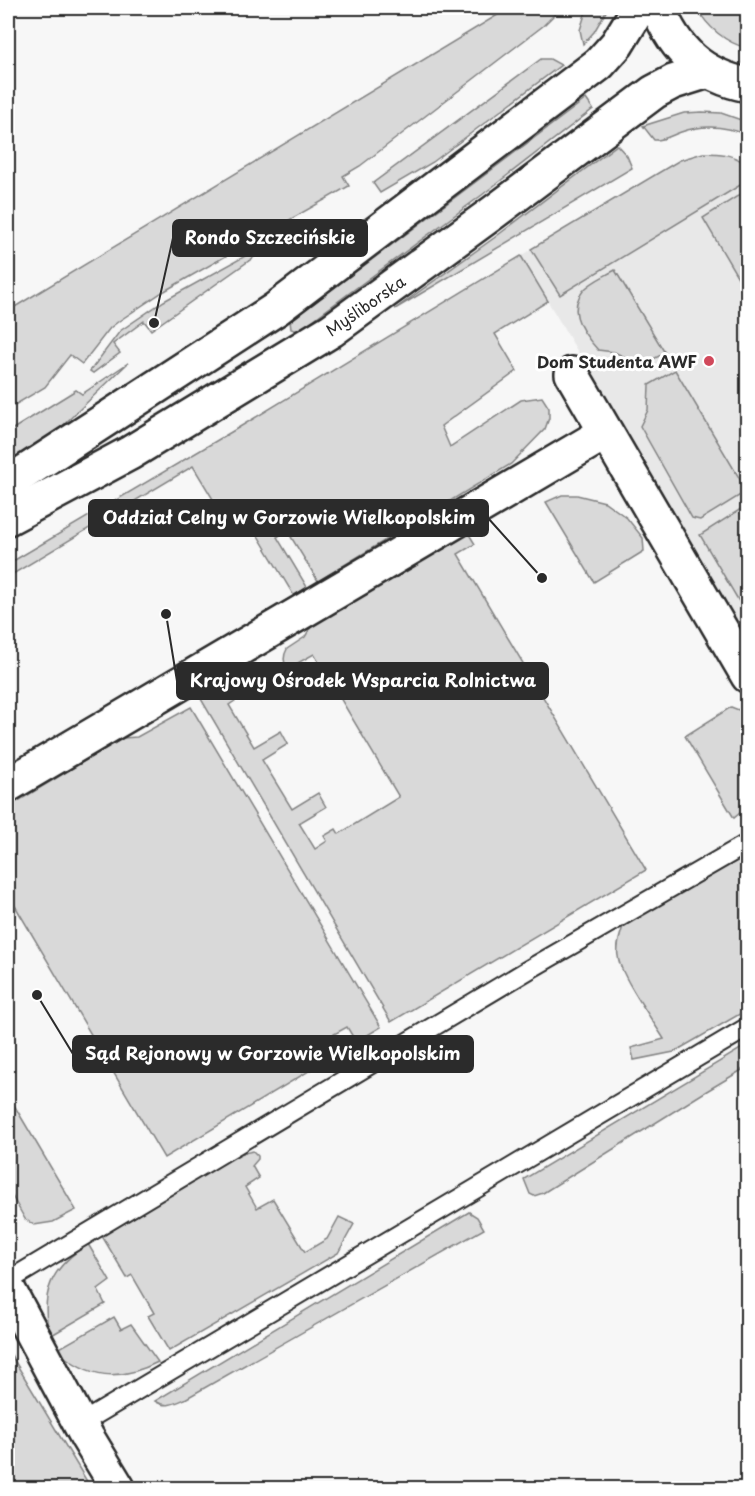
<svg xmlns="http://www.w3.org/2000/svg" width="755" height="1496" font-family="'Playpen Sans',sans-serif">
  <style>
    .built { fill: #e8e8e8 }
    .green { fill: #d9d9d9; stroke: #828282; stroke-width: 1.5 }
    .lines { fill: none; stroke-linecap: round; stroke-linejoin: round }
    .lane-casing { stroke: #2b2b2b; stroke-width: 22 }
    .street-casing { stroke: #2b2b2b; stroke-width: 38 }
    .secondary-casing { stroke: #2b2b2b; stroke-width: 38 }
    .lane { stroke: #fff; stroke-width: 18 }
    .street { stroke: #fff; stroke-width: 33 }
    .secondary { stroke: #fff; stroke-width: 33 }
    .poi-dot { fill: #d1495b; stroke: #fff; stroke-width: 2 }
    .labels { text-anchor: middle; dominant-baseline: central; stroke-width: 6; stroke-linejoin: round; paint-order: stroke }
    .street-label { font-size: 16px; fill: #2b2b2b; stroke: #fff }
    .poi-label { font-size: 16px; font-weight: bold; fill: #2b2b2b; stroke: #fff; text-anchor: end }
    .leader { fill: none; stroke: #2b2b2b; stroke-width: 2 }
    .callout-dot { fill: #2b2b2b; stroke: #fff; stroke-width: 2 }
    .callout { fill: #2b2b2b; stroke: #2b2b2b; stroke-width: 2 }
    .callout-label { font-size: 18px; text-anchor: middle; font-weight: bold; fill: #fff }
  </style>
  <rect width="100%" height="100%" fill="#f7f7f7"/>
  <filter id="ink" filterUnits="userSpaceOnUse"><feTurbulence type="fractalNoise" baseFrequency=".0167" numOctaves="2"/><feDisplacementMap in="SourceGraphic" scale="12" xChannelSelector="R" yChannelSelector="G"/><feConvolveMatrix kernelMatrix="1 2 1 2 8 2 1 2 1" color-interpolation-filters="sRGB"/></filter>
  <g filter="url(#ink)">
    <polygon class="built" points="703,153 732,156 747,165 747,638 521,256 680,160"/>
    <g class="green">
      <polygon points="509,8 561,8 543,26 360,166 343,176 349,186 161,293 119,321 110,328 82,364 70,355 45,387 8,409 8,311"/>
      <polygon points="587,8 608,8 594,32 583,44 580,30"/>
      <path d="M697,8h50v40c-21,-5 -40,-21 -50,-40z"/>
      <polygon points="541,59 550,59 561,65 433,162 380,193 373,183"/>
      <polygon points="586,99 593,109 482,195 298,331 291,329 290,321"/>
      <path d="M702,112l19,1 26,9v13c-21,-9 -43,-11 -66,-3 -9,3 -18,9 -27,8l-11,-14 41,-13z"/>
      <polygon points="617,145 627,156 632,168 395,309 494,238"/>
      <path d="M703,153c17,0 31,1 44,12v16l-187,114 -29,-46 149,-89z"/>
      <polygon points="747,190 747,293 703,218"/>
      <polygon points="294,229 151,330 144,321 113,344 120,353 93,373 90,371 120,331 164,301"/>
      <polygon points="521,256 548,301 495,334 517,371 441,426 450,447 521,400 542,397 549,408 549,418 545,429 511,464 318,581 291,537 310,525 297,503 285,510 294,526 277,537 307,587 294,596 245,514 228,524 193,466 8,577 8,564 238,428"/>
      <path d="M615,270l50,83 -23,12 -28,-13 -16,-2c-14,-15 -32,-39 -15,-59 7,-9 22,-15 32,-21z"/>
      <polygon points="128,363 52,436 8,469 8,432 76,390 82,394"/>
      <polygon points="675,370 747,491 700,520 692,518 640,426 648,410 649,385"/>
      <polygon points="562,495 577,495 605,502 627,518 643,538 644,551 594,582 546,502"/>
      <polygon points="747,505 747,615 700,535"/>
      <path d="M467,531l8,13 -17,10 188,316 -255,152 -190,-323c15,-9 39,-30 53,-11l-25,17 25,42 27,-16 7,13 -26,16 30,49 26,-16 8,14 -27,16 16,26 12,-8 -3,-5 12,-7 3,5 60,-37 -85,-143 -27,15c-4,-7 -4,-13 0,-20l18,-12 7,-12z"/>
      <polygon points="191,707 381,1027 356,1042 347,1027 325,1039 334,1056 164,1158 8,894 8,807 123,738 137,737"/>
      <polygon points="731,707 744,712 748,718 747,807 734,818 685,736"/>
      <path d="M747,850l1,135 -3,26 -71,41 -40,8 -3,-12 33,-9c-11,-18 -44,-64 -46,-83 -2,-11 3,-23 6,-33z"/>
      <polygon points="747,1045 747,1067 705,1092 543,1193 534,1196 530,1194 524,1179"/>
      <polygon points="8,1095 76,1210 53,1222 34,1225 25,1219 8,1189"/>
      <polygon points="253,1151 258,1156 258,1159 252,1166 259,1178 245,1187 257,1208 273,1199 305,1252 327,1239 339,1217 354,1224 338,1253 169,1351 148,1316 154,1313 132,1275 127,1278 102,1236 235,1155"/>
      <path d="M469,1212l8,5 7,12 -299,170c-11,5 -19,9 -30,2z"/>
      <path d="M88,1244l22,37 -12,9 7,14 -55,32c-11,-42 1,-69 38,-92z"/>
      <path d="M114,1317l7,12 10,-5 27,38c-40,20 -68,17 -102,-12z"/>
      <polygon points="8,1350 91,1488 8,1488 8,1462 16,1456 8,1440"/>
    </g>
    <g class="lines">
      <g class="lane-casing">
        <g id="lane">
          <polyline points="8,1281 528,970 748,843"/>
          <polyline points="80,1424 748,1027"/>
        </g>
      </g>
      <g class="street-casing">
        <g id="street">
          <polyline points="572,374 748,676"/>
          <polyline points="8,785 605,433"/>
          <polyline points="8,1289 87,1437 118,1488"/>
        </g>
      </g>
      <g class="secondary-casing">
        <g id="secondary">
          <path d="M658,8c17,42 43,68 90,77"/>
          <polyline points="8,483 276,309 599,64 617,44 639,8"/>
          <polyline points="8,518 130,453 332,330 494,212 654,92 673,82 708,71"/>
        </g>
      </g>
      <use href="#lane" class="lane"/>
      <use href="#street" class="street"/>
      <use href="#secondary" class="secondary"/>
    </g>
  </g>
  <circle class="poi-dot" cx="709" cy="361" r="6"/>
  <g class="labels">
    <g class="street-label">
      <text transform="translate(365 305) rotate(-35)">Myśliborska</text>
    </g>
    <g class="poi-label">
      <text x="697" y="361">Dom Studenta AWF</text>
    </g>
  </g>
  <path class="leader" d="M154 323L173 238M542 578L488 518M166 614L177 681M37 995L73 1054"/>
  <g class="callout-dot">
    <circle cx="154" cy="323" r="6"/>
    <circle cx="542" cy="578" r="6"/>
    <circle cx="166" cy="614" r="6"/>
    <circle cx="37" cy="995" r="6"/>
  </g>
  <g class="callout">
    <rect x="173" y="220" width="194" height="36" rx="6"/>
    <rect x="89" y="500" width="399" height="36" rx="6"/>
    <rect x="177" y="663" width="371" height="36" rx="6"/>
    <rect x="73" y="1036" width="400" height="36" rx="6"/>
  </g>
  <g class="callout-label">
    <text x="270" y="244">Rondo Szczecińskie</text>
    <text x="289" y="524">Oddział Celny w Gorzowie Wielkopolskim</text>
    <text x="363" y="687">Krajowy Ośrodek Wsparcia Rolnictwa</text>
    <text x="273" y="1060">Sąd Rejonowy w Gorzowie Wielkopolskim</text>
  </g>
  <rect width="755" height="1496" fill="none" stroke="#fff" stroke-width="30"/>
  <rect x="15" y="15" width="725" height="1466" fill="none" stroke="#2b2b2b" stroke-width="2" filter="url(#ink)"/>
</svg>
